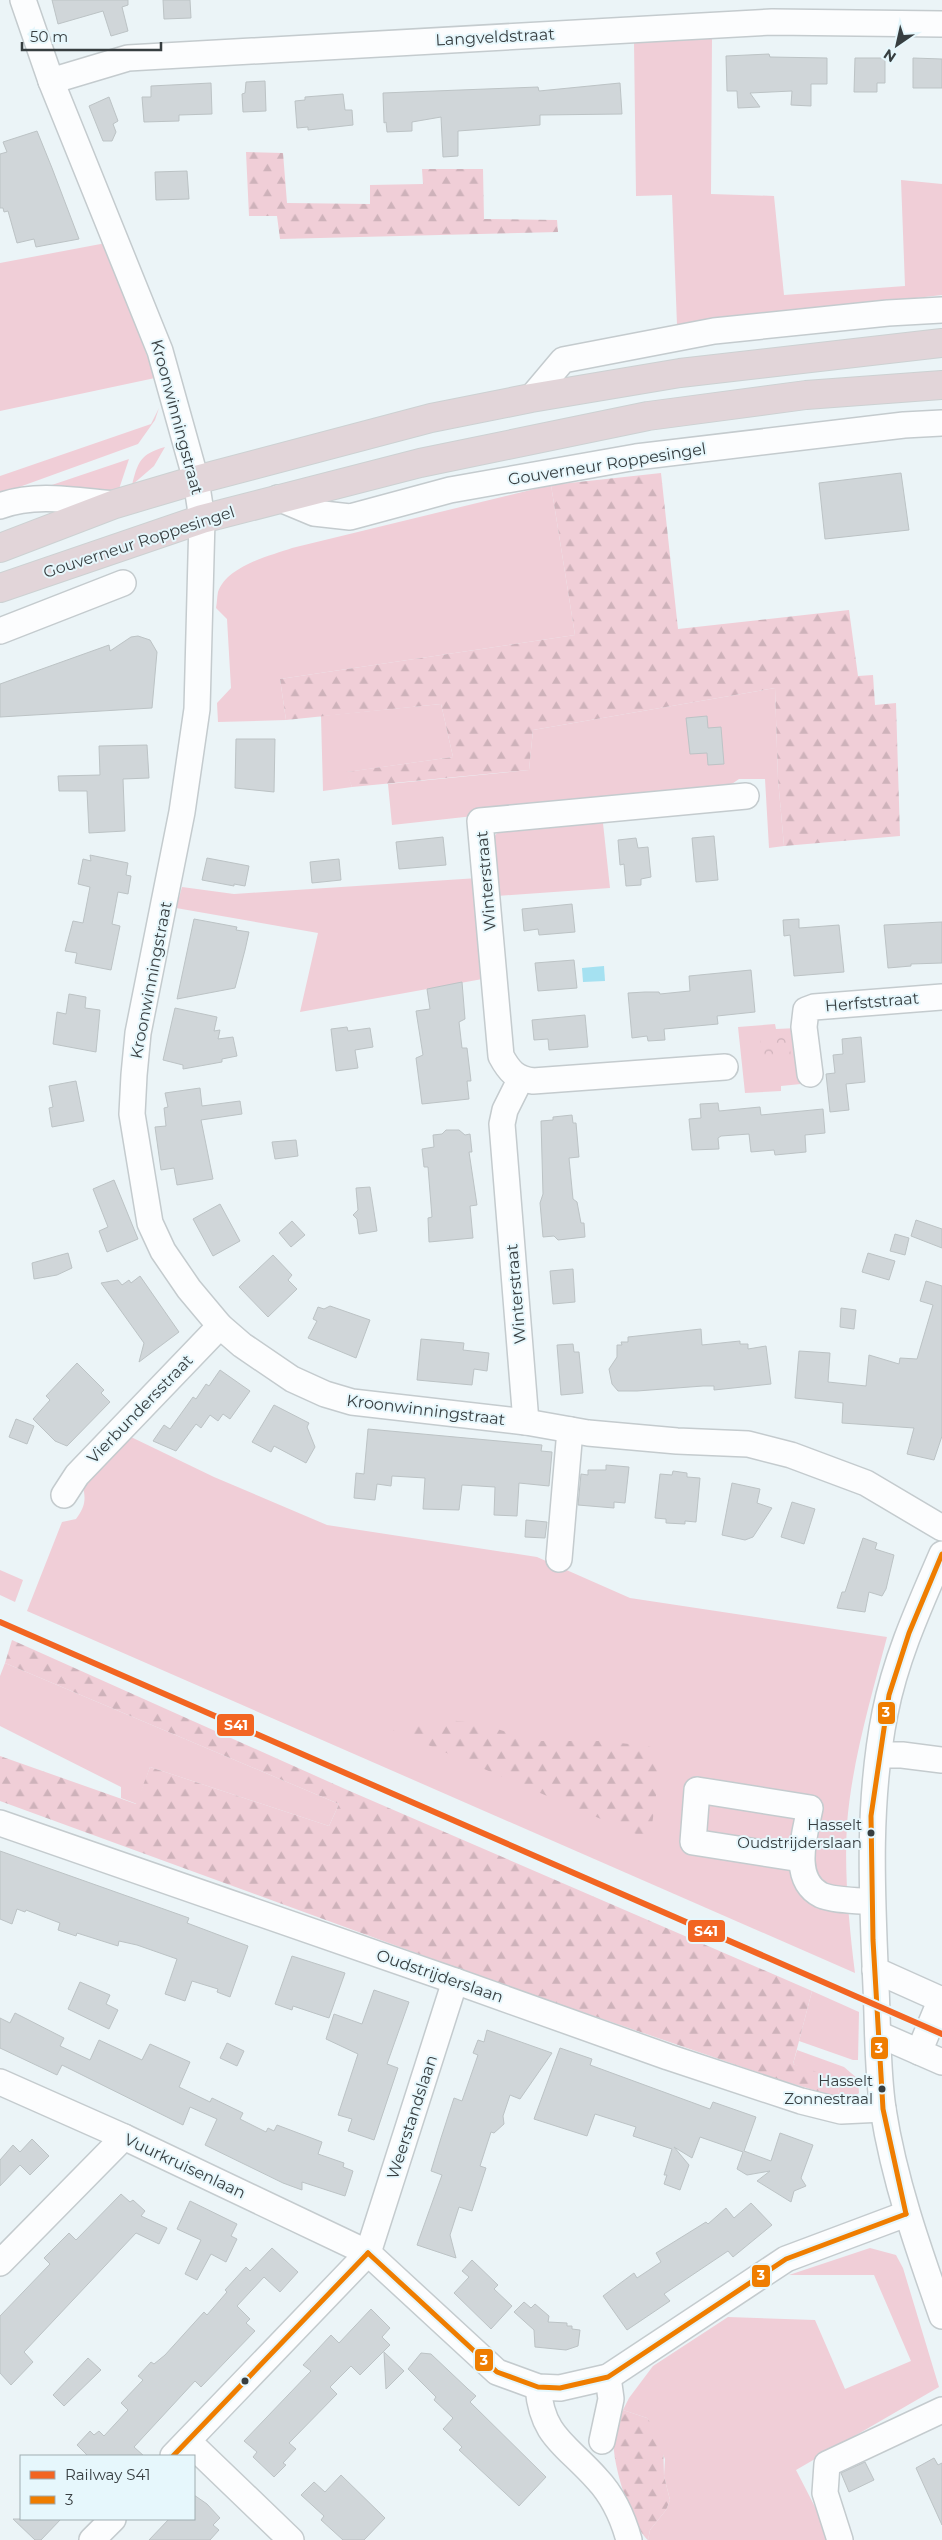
<svg xmlns="http://www.w3.org/2000/svg" width="942" height="2540" font-family="Montserrat,sans-serif">
  <style>
    .green { fill: #f0ced7 }
    .forest { fill: url(#forest-firs) }
    .park { fill: url(#park-crowns) }
    .water { fill: #a5e1f1 }
    .building { fill: #d0d6d9; stroke: #bcc3c5 }
    .lines { fill: none; stroke-linecap: round; stroke-linejoin: round }
    .minor-casing { stroke: #c4cbce; stroke-width: 28 }
    .highway-casing { stroke: #ccd1d2; stroke-width: 30 }
    .minor { stroke: #fcfdfe; stroke-width: 25 }
    .highway { stroke: #e2d5d9; stroke-width: 28 }
    .bus-1-casing { stroke: #e6f7fc; stroke-width: 9 }
    .bus-1 { stroke: #ef7d00; stroke-width: 5 }
    .rail-1-casing { stroke: #e6f7fc; stroke-width: 10 }
    .rail-1 { stroke: #f26522; stroke-width: 6 }
    .bus-dot { fill: #373e40; stroke: #e6f7fc; stroke-width: 2 }
    .labels { text-anchor: middle; dominant-baseline: central; stroke-width: 4; stroke-linejoin: round; paint-order: stroke }
    .bus-label { font-size: 15px; fill: #373e40; stroke: #e6f7fc; text-anchor: end }
    .street-label { font-size: 16px; fill: #373e40; stroke: #e6f7fc }
    .line-badge { stroke: #e6f7fc; stroke-width: 2 }
    .badge-label { font-size: 14px; text-anchor: middle; font-weight: bold; fill: #fff }
  </style>
  <defs>
    <pattern id="forest-firs" width="22" height="20" patternUnits="userSpaceOnUse" patternTransform="scale(1.25)"><rect width="22" height="20" fill="#f0ced7"/><path d="M5 1l3.5 6h-7zM16 11l3.5 6h-7z" fill="#ceb2ba"/></pattern>
    <pattern id="park-crowns" width="20" height="18" patternUnits="userSpaceOnUse" patternTransform="scale(1.25)"><rect width="20" height="18" fill="#f0ced7"/><path d="M2 6a3 3 0 1 1 6 0M12 15a3 3 0 1 1 6 0" fill="none" stroke="#ceb2ba"/></pattern>
  </defs>
  <rect width="100%" height="100%" fill="#ebf4f7"/>
  <g class="green">
    <polygon points="712,38 711,194 774,196 784,295 905,286 901,180 942,184 942,295 677,325 672,195 636,196 634,42"/>
    <polygon points="106,243 155,378 0,411 0,263"/>
    <polygon points="159,408 155,420 138,444 0,494 0,476 151,424"/>
    <path d="M165,447l-11,19 -22,19c6,-23 8,-31 33,-38z"/>
    <polygon points="129,459 119,489 114,492 34,491"/>
    <path d="M551,485l24,150 -295,44 6,41 -68,2 -1,-19 14,-15 -4,-69 -11,-11c1,-5 1,-11 2,-16 9,-26 51,-36 74,-44z"/>
    <polygon points="775,688 778,779 784,846 769,848 765,779 739,779 726,788 392,825 388,784 529,770 533,730"/>
    <polygon points="441,704 453,757 347,772 352,787 323,791 321,716"/>
    <polygon points="602,814 610,888 497,896 491,843 496,834 510,826"/>
    <polygon points="478,878 488,978 300,1012 318,933 176,908 182,887 234,894"/>
    <polygon points="775,1024 776,1029 797,1028 801,1084 781,1086 781,1091 745,1093 738,1027"/>
    <path d="M131,1437l83,40 113,48 210,32 93,41 257,39c-16,61 -35,124 -40,187 -3,48 2,101 8,149l-828,-362 35,-89 14,-3c9,-12 10,-19 7,-32z"/>
    <polygon points="0,1570 23,1580 15,1602 0,1595"/>
    <polygon points="5,1663 339,1804 329,1826 150,1767 137,1804 121,1798 121,1787 0,1726 0,1676"/>
    <polygon points="812,1991 859,2012 858,2060 853,2060 799,2041"/>
    <polygon points="797,2050 844,2067 858,2079 859,2093 855,2097 840,2098 837,2084 793,2064"/>
    <polygon points="870,2248 896,2255 903,2268 939,2387 796,2470 832,2540 648,2540 650,2530 666,2510 670,2500 664,2476 665,2459 647,2418 623,2410 629,2398 653,2366 728,2317 815,2320 845,2389 911,2361 874,2275 789,2275"/>
  </g>
  <g class="forest">
    <polygon points="246,152 283,153 287,203 370,204 370,185 423,184 422,169 483,169 484,219 557,220 558,232 280,239 277,216 249,216"/>
    <polygon points="661,473 678,629 849,610 858,676 873,675 875,705 896,703 900,836 784,846 778,779 775,688 533,730 529,770 352,787 346,772 453,757 441,704 286,720 280,679 575,635 551,485"/>
    <polygon points="12,1640 345,1789 812,1991 793,2064 823,2074 837,2084 840,2098 777,2079 501,1984 0,1801 0,1756 136,1804 150,1767 329,1826 339,1804 5,1663"/>
    <polygon points="447,1720 478,1723 536,1741 601,1741 648,1746 662,1751 650,1840 393,1730"/>
    <path d="M623,2410l24,8 16,22 1,36 6,24 -4,10 -16,20 -2,10c-17,-15 -38,-81 -34,-105 1,-8 6,-17 9,-25z"/>
  </g>
  <polygon class="park" points="788,1033 791,1057 762,1059 760,1035"/>
  <polygon class="water" points="604,966 605,981 583,982 582,968"/>
  <g class="building">
    <polygon points="52,0 128,0 128,5 122,7 128,31 111,36 103,11 58,24"/>
    <polygon points="163,0 190,0 191,18 164,19"/>
    <polygon points="769,54 770,57 827,58 827,84 811,84 811,106 791,105 792,91 750,93 760,107 738,108 737,91 727,91 726,56"/>
    <polygon points="855,58 885,58 885,83 877,83 877,92 854,92"/>
    <polygon points="913,58 942,59 942,88 913,88"/>
    <polygon points="265,81 266,111 243,112 242,94 245,93 246,82"/>
    <polygon points="211,83 212,114 179,115 179,121 144,122 142,97 151,97 151,86"/>
    <polygon points="620,83 622,114 540,115 540,125 458,131 458,156 443,157 441,117 412,122 412,131 387,132 386,122 384,123 383,93 538,87 539,91"/>
    <polygon points="343,94 345,110 352,110 353,125 308,130 308,127 297,128 295,101 305,100 305,97"/>
    <polygon points="109,97 118,121 113,124 116,132 112,141 103,141 89,106"/>
    <polygon points="37,131 52,168 79,239 36,247 34,239 17,243 8,211 4,212 3,208 0,208 0,154 7,152 3,142"/>
    <polygon points="187,171 189,199 156,200 155,172"/>
    <polygon points="901,473 909,530 825,539 819,483"/>
    <polygon points="138,636 150,640 157,652 152,708 0,717 0,684 109,645 110,651 131,637"/>
    <polygon points="707,716 708,728 721,727 724,764 708,765 707,753 690,754 686,718"/>
    <polygon points="236,739 275,739 274,792 235,788"/>
    <polygon points="147,745 149,778 123,779 125,831 89,833 87,791 59,791 58,776 100,775 99,746"/>
    <polygon points="714,836 718,880 696,882 692,838"/>
    <polygon points="443,837 446,865 399,869 396,842"/>
    <polygon points="636,838 638,848 648,847 651,877 641,879 641,885 626,886 624,864 620,865 618,840"/>
    <polygon points="90,855 128,863 126,875 131,876 128,894 118,892 112,924 120,926 111,970 75,963 77,953 65,951 73,921 83,923 90,887 78,884 83,859 91,861"/>
    <polygon points="207,858 249,866 245,886 234,884 234,886 202,880"/>
    <polygon points="339,859 341,880 312,883 310,862"/>
    <polygon points="572,904 575,932 539,935 538,929 524,931 522,909"/>
    <polygon points="194,919 237,927 236,930 249,932 245,950 235,988 177,999"/>
    <polygon points="799,919 799,928 839,925 844,972 794,976 790,935 784,936 783,920"/>
    <polygon points="942,922 942,963 911,964 911,966 888,968 884,925"/>
    <polygon points="574,960 577,988 538,991 535,963"/>
    <polygon points="751,970 755,1012 717,1016 718,1024 664,1029 665,1040 648,1041 647,1036 632,1038 628,993 645,992 659,992 660,994 690,991 689,976"/>
    <polygon points="462,982 465,1019 459,1022 462,1048 467,1048 471,1081 467,1081 469,1099 422,1104 416,1058 423,1055 416,1011 430,1009 427,989"/>
    <polygon points="69,994 86,997 85,1008 100,1010 96,1052 53,1044 57,1012 66,1014"/>
    <polygon points="175,1008 217,1017 214,1031 220,1030 218,1039 233,1037 237,1056 222,1059 222,1062 183,1069 183,1065 163,1060"/>
    <polygon points="585,1015 588,1047 549,1050 548,1039 534,1040 532,1020"/>
    <polygon points="347,1027 348,1031 370,1028 373,1047 355,1050 358,1068 336,1071 331,1029"/>
    <polygon points="861,1037 865,1082 846,1084 849,1110 830,1112 826,1074 835,1073 833,1055 843,1054 842,1039"/>
    <polygon points="76,1081 84,1121 52,1127 49,1108 53,1107 49,1086"/>
    <polygon points="200,1088 202,1106 240,1101 242,1114 201,1120 213,1179 177,1185 174,1168 161,1170 155,1127 166,1126 164,1108 168,1107 165,1093"/>
    <polygon points="718,1103 719,1111 760,1107 761,1115 823,1109 825,1133 805,1135 806,1152 775,1155 774,1150 751,1152 749,1134 721,1136 718,1138 719,1149 692,1150 689,1119 701,1118 700,1104"/>
    <polygon points="572,1115 573,1123 576,1123 579,1157 569,1158 573,1199 577,1202 581,1223 584,1223 585,1237 558,1240 554,1236 543,1237 540,1203 543,1194 541,1121 553,1120 553,1117"/>
    <polygon points="446,1130 459,1130 465,1135 470,1134 472,1152 469,1152 477,1205 470,1206 473,1238 429,1242 428,1218 432,1217 428,1167 424,1167 422,1149 434,1147 433,1135 442,1134"/>
    <polygon points="296,1140 298,1156 275,1159 272,1142"/>
    <polygon points="114,1180 138,1239 107,1252 99,1231 108,1227 93,1189"/>
    <polygon points="370,1187 377,1231 359,1234 357,1219 353,1215 358,1210 356,1188"/>
    <polygon points="220,1204 240,1241 213,1256 193,1219"/>
    <polygon points="916,1220 942,1229 942,1248 911,1236"/>
    <polygon points="292,1221 305,1235 291,1247 279,1233"/>
    <polygon points="895,1234 909,1238 905,1255 890,1251"/>
    <polygon points="68,1253 72,1268 57,1275 34,1279 32,1263"/>
    <polygon points="868,1253 895,1261 889,1280 862,1272"/>
    <polygon points="273,1255 292,1275 288,1280 297,1289 268,1317 239,1287"/>
    <polygon points="573,1269 575,1302 553,1304 550,1271"/>
    <polygon points="140,1276 179,1332 139,1362 144,1343 101,1283 118,1280 122,1285 129,1280 131,1283"/>
    <polygon points="926,1281 942,1286 942,1436 934,1460 907,1454 914,1428 842,1423 843,1403 795,1398 799,1351 830,1353 828,1382 866,1386 869,1355 899,1364 900,1358 917,1359 933,1305 920,1301"/>
    <polygon points="330,1306 370,1320 356,1358 308,1338 317,1321 313,1319 318,1307 324,1309"/>
    <polygon points="841,1308 856,1310 854,1329 840,1327"/>
    <polygon points="701,1329 702,1345 740,1341 740,1344 748,1344 748,1349 766,1346 771,1384 714,1390 714,1386 703,1386 637,1391 618,1391 612,1384 609,1369 617,1357 617,1345 622,1345 621,1342 628,1342 628,1337"/>
    <polygon points="421,1339 464,1343 463,1350 489,1353 487,1371 474,1369 472,1385 417,1380"/>
    <polygon points="573,1344 574,1352 579,1352 583,1393 561,1395 557,1345"/>
    <polygon points="77,1363 104,1390 101,1393 110,1402 67,1446 55,1441 33,1419 50,1400 46,1396"/>
    <polygon points="220,1370 250,1391 230,1419 223,1414 218,1421 210,1415 201,1428 196,1424 176,1451 153,1441 164,1425 170,1429 193,1397 196,1399 206,1384 209,1386"/>
    <polygon points="274,1405 309,1423 307,1427 315,1447 306,1463 274,1446 271,1452 252,1442"/>
    <polygon points="16,1419 34,1426 27,1444 9,1437"/>
    <polygon points="368,1429 542,1445 541,1451 552,1452 549,1486 519,1483 517,1516 494,1515 495,1487 462,1485 459,1510 423,1509 425,1478 392,1476 391,1486 377,1484 375,1500 354,1498 356,1473 364,1474"/>
    <polygon points="606,1465 629,1467 625,1503 614,1502 614,1508 578,1505 581,1474 588,1475 588,1470 606,1470"/>
    <polygon points="673,1471 687,1473 687,1477 700,1478 696,1522 685,1521 685,1524 666,1523 666,1519 655,1518 660,1474 672,1475"/>
    <polygon points="732,1483 760,1489 757,1503 772,1508 753,1537 745,1540 722,1535"/>
    <polygon points="792,1502 815,1509 804,1544 781,1537"/>
    <polygon points="526,1520 547,1522 545,1538 525,1537"/>
    <polygon points="863,1538 877,1543 875,1549 894,1555 886,1589 882,1596 869,1592 865,1612 837,1608 842,1592 845,1592"/>
    <polygon points="0,1851 189,1918 187,1923 248,1946 230,1997 217,1992 218,1989 192,1981 185,2001 165,1994 177,1959 137,1945 119,1941 118,1946 77,1933 76,1936 58,1930 60,1923 26,1910 25,1912 17,1909 12,1924 0,1919"/>
    <polygon points="292,1956 345,1973 329,2018 293,2006 292,2010 275,2004"/>
    <polygon points="80,1982 110,1995 106,2004 118,2010 109,2029 68,2009"/>
    <polygon points="374,1990 409,2002 387,2064 398,2068 374,2140 348,2131 352,2119 338,2115 358,2054 326,2039 334,2014 362,2024"/>
    <polygon points="15,2013 64,2038 60,2046 90,2060 99,2040 142,2060 150,2044 190,2062 179,2087 210,2102 212,2098 243,2113 240,2119 266,2132 268,2128 274,2131 277,2125 322,2142 318,2154 344,2163 343,2167 353,2171 345,2196 302,2182 302,2190 283,2183 205,2145 217,2119 190,2107 183,2125 62,2065 57,2075 0,2048 0,2018 10,2023"/>
    <polygon points="487,2030 552,2053 520,2099 510,2095 503,2116 504,2124 494,2133 491,2132 480,2166 486,2168 472,2211 459,2207 450,2235 456,2258 417,2245 442,2175 431,2171 441,2138 454,2098 462,2101 478,2055 473,2053 478,2040 484,2042"/>
    <polygon points="227,2043 244,2051 237,2066 220,2058"/>
    <polygon points="560,2048 592,2059 590,2065 710,2109 713,2102 756,2117 744,2151 771,2161 780,2133 813,2145 801,2178 806,2186 794,2191 791,2202 757,2181 770,2171 747,2175 737,2169 743,2152 700,2137 692,2158 674,2147 689,2165 680,2190 664,2184 667,2175 664,2175 672,2149 633,2136 636,2127 595,2114 587,2136 534,2119"/>
    <polygon points="32,2139 49,2156 30,2175 20,2165 0,2186 0,2160 13,2145 20,2152"/>
    <polygon points="121,2194 130,2202 133,2200 145,2211 141,2216 167,2228 159,2244 136,2233 24,2352 33,2362 11,2385 0,2373 0,2316 50,2264 44,2258 69,2233 76,2240"/>
    <polygon points="190,2201 237,2224 231,2236 237,2239 226,2262 211,2254 197,2280 185,2274 201,2240 177,2229"/>
    <polygon points="751,2203 772,2225 733,2257 728,2251 664,2294 670,2301 627,2330 603,2296 634,2273 637,2278 661,2262 656,2253 706,2222 708,2224 726,2208 734,2218"/>
    <polygon points="272,2248 298,2272 280,2292 264,2277 237,2306 250,2319 246,2323 255,2331 201,2387 195,2381 134,2447 144,2456 88,2456 77,2445 90,2431 94,2435 99,2431 104,2436 128,2410 121,2403 143,2380 138,2376 151,2362 154,2364 165,2355 204,2312 207,2315 227,2292 225,2290 246,2267 250,2271"/>
    <polygon points="472,2260 498,2285 494,2289 512,2306 491,2329 454,2293 469,2277 462,2271"/>
    <polygon points="524,2302 531,2308 535,2304 549,2316 548,2322 567,2323 567,2326 572,2326 572,2329 580,2330 578,2346 566,2350 535,2347 534,2330 514,2312"/>
    <polygon points="371,2309 390,2328 382,2337 390,2345 360,2375 351,2366 330,2387 337,2394 289,2443 296,2449 283,2463 286,2465 274,2477 253,2457 257,2452 244,2441 311,2371 303,2365 331,2335 339,2343"/>
    <polygon points="384,2352 404,2371 386,2389"/>
    <polygon points="421,2353 431,2354 468,2389 476,2396 470,2402 546,2477 519,2506 459,2450 462,2447 443,2429 453,2418 434,2400 436,2397 408,2369"/>
    <polygon points="88,2358 101,2370 64,2406 53,2395"/>
    <polygon points="934,2458 938,2465 942,2463 942,2525 916,2468"/>
    <polygon points="865,2462 874,2480 849,2492 841,2473"/>
    <polygon points="341,2475 385,2518 364,2540 343,2540 321,2520 324,2516 301,2495 314,2482 325,2492"/>
    <polygon points="194,2495 207,2504 220,2518 213,2525 219,2530 210,2540 149,2540 169,2519 194,2519"/>
    <polygon points="13,2519 61,2519 41,2540 35,2540"/>
  </g>
  <g class="lines">
    <g class="minor-casing">
      <g id="minor">
        <polyline points="23,0 51,81 160,351 196,480 202,519 197,709 182,812 138,1033 134,1075 132,1114 150,1223 163,1251 189,1289 220,1326 242,1345 292,1379 325,1394 352,1402 526,1422 588,1433 677,1441 748,1444 791,1455 866,1483 942,1528"/>
        <polyline points="51,81 128,58 772,22 942,24"/>
        <polyline points="531,398 563,360 714,331 888,313 942,310"/>
        <polyline points="278,498 314,513 350,517 450,490 636,457 904,425 942,423"/>
        <path d="M0,506c35,-14 79,-5 115,-2"/>
        <polyline points="0,631 123,583"/>
        <path d="M725,1067l-192,14c-17,-2 -24,-10 -32,-25l-21,-235 266,-25"/>
        <polyline points="810,1074 804,1027 806,1010 814,1007 942,997"/>
        <polyline points="520,1080 505,1110 502,1124 526,1422"/>
        <polyline points="64,1495 77,1475 220,1326"/>
        <path d="M942,1554c-22,51 -46,103 -57,159 -18,91 -13,182 -9,274 2,40 1,81 7,122 11,71 35,139 59,207"/>
        <polyline points="559,1559 570,1430"/>
        <polyline points="879,1755 902,1755 942,1760"/>
        <polyline points="0,1823 455,1981 668,2057 801,2101 841,2111 883,2109"/>
        <path d="M801,1859l-108,-17 4,-52 113,18c-5,26 -20,71 11,87 14,6 36,5 51,7"/>
        <polyline points="875,1970 942,2000"/>
        <polyline points="878,2034 942,2062"/>
        <polyline points="919,2052 941,1999"/>
        <polyline points="0,2082 124,2137 368,2253 497,2372 538,2387 560,2388 608,2377 786,2259 906,2214"/>
        <polyline points="0,2263 124,2137"/>
        <path d="M538,2387c4,50 28,57 59,92 16,17 26,39 32,61"/>
        <polyline points="188,2441 291,2540"/>
        <polyline points="602,2441 611,2399 608,2377"/>
        <polyline points="173,2456 368,2253 455,1981"/>
        <polyline points="92,2540 113,2519"/>
        <polyline points="840,2540 825,2493 827,2464 942,2410"/>
      </g>
    </g>
    <g class="highway-casing">
      <g id="highway">
        <polyline points="0,548 115,504 196,480 431,418 531,398 680,373 942,343"/>
        <polyline points="0,588 202,519 420,463 648,416 806,395 942,385"/>
      </g>
    </g>
    <use href="#minor" class="minor"/>
    <use href="#highway" class="highway"/>
    <g class="bus-1-casing">
      <g id="bus-1">
        <polyline points="906,2214 883,2109 873,1940 871,1816 889,1695 909,1633 942,1554"/>
        <polyline points="368,2253 497,2372 538,2387 560,2388 608,2377 786,2259 906,2214"/>
        <polyline points="173,2456 368,2253"/>
      </g>
    </g>
    <use href="#bus-1" class="bus-1"/>
    <g class="rail-1-casing">
      <polyline id="rail-1" points="0,1622 942,2034"/>
    </g>
    <use href="#rail-1" class="rail-1"/>
  </g>
  <g class="bus-dot">
    <circle cx="871" cy="1833" r="4.5"/>
    <circle cx="882" cy="2089" r="4.5"/>
    <circle cx="245" cy="2381" r="4.5"/>
  </g>
  <g class="labels">
    <g class="bus-label">
      <text x="862" y="1824">Hasselt<tspan x="862" dy="18">Oudstrijderslaan</tspan></text>
      <text x="873" y="2080">Hasselt<tspan x="873" dy="18">Zonnestraal</tspan></text>
    </g>
    <g class="street-label">
      <text transform="translate(495 37) rotate(-3)">Langveldstraat</text>
      <text transform="translate(177 417) rotate(75)">Kroonwinningstraat</text>
      <text transform="translate(607 464) rotate(-9)">Gouverneur Roppesingel</text>
      <text transform="translate(139 542) rotate(-18)">Gouverneur Roppesingel</text>
      <text transform="translate(486 881) rotate(-95)">Winterstraat</text>
      <text transform="translate(151 980) rotate(-79)">Kroonwinningstraat</text>
      <text transform="translate(872 1002) rotate(-5)">Herfststraat</text>
      <text transform="translate(516 1294) rotate(-95)">Winterstraat</text>
      <text transform="translate(140 1409) rotate(-46)">Vierbundersstraat</text>
      <text transform="translate(426 1410) rotate(7)">Kroonwinningstraat</text>
      <text transform="translate(440 1976) rotate(19)">Oudstrijderslaan</text>
      <text transform="translate(412 2117) rotate(-72)">Weerstandslaan</text>
      <text transform="translate(185 2166) rotate(25)">Vuurkruisenlaan</text>
    </g>
  </g>
  <g class="line-badge">
    <rect x="877" y="1701" width="19" height="24" rx="5" fill="#ef7d00"/>
    <rect x="216" y="1713" width="39" height="24" rx="5" fill="#f26522"/>
    <rect x="687" y="1919" width="39" height="24" rx="5" fill="#f26522"/>
    <rect x="870" y="2036" width="19" height="24" rx="5" fill="#ef7d00"/>
    <rect x="751" y="2264" width="20" height="24" rx="5" fill="#ef7d00"/>
    <rect x="474" y="2348" width="20" height="24" rx="5" fill="#ef7d00"/>
  </g>
  <g class="badge-label">
    <text x="886" y="1717">3</text>
    <text x="236" y="1730">S41</text>
    <text x="706" y="1936">S41</text>
    <text x="879" y="2053">3</text>
    <text x="761" y="2280">3</text>
    <text x="484" y="2365">3</text>
  </g>
  <rect x="20" y="2455" width="175" height="65" fill="#e6f7fc" stroke="#a0adb1"/>
  <rect x="30" y="2471" width="25" height="8" fill="#f26522" stroke="#a0adb1"/>
  <text x="65" y="2480" font-size="15" fill="#373e40">Railway S41</text>
  <rect x="30" y="2496" width="25" height="8" fill="#ef7d00" stroke="#a0adb1"/>
  <text x="65" y="2505" font-size="15" fill="#373e40">3</text>
  <g transform="translate(897 45) rotate(214)" stroke="#e6f7fc" stroke-width="4" paint-order="stroke">
  <path d="M0-4L9 19L0 12L-9 19Z" fill="#373e40"/>
  <text y="-8" font-size="14" font-weight="bold" text-anchor="middle" fill="#373e40">N</text>
  </g>
  <path d="M22 42v8h139v-8" fill="none" stroke="#373e40" stroke-width="2.5"/>
  <text x="30" y="42" font-size="15" fill="#373e40" stroke="#e6f7fc" stroke-width="4" paint-order="stroke">50 m</text>
</svg>
